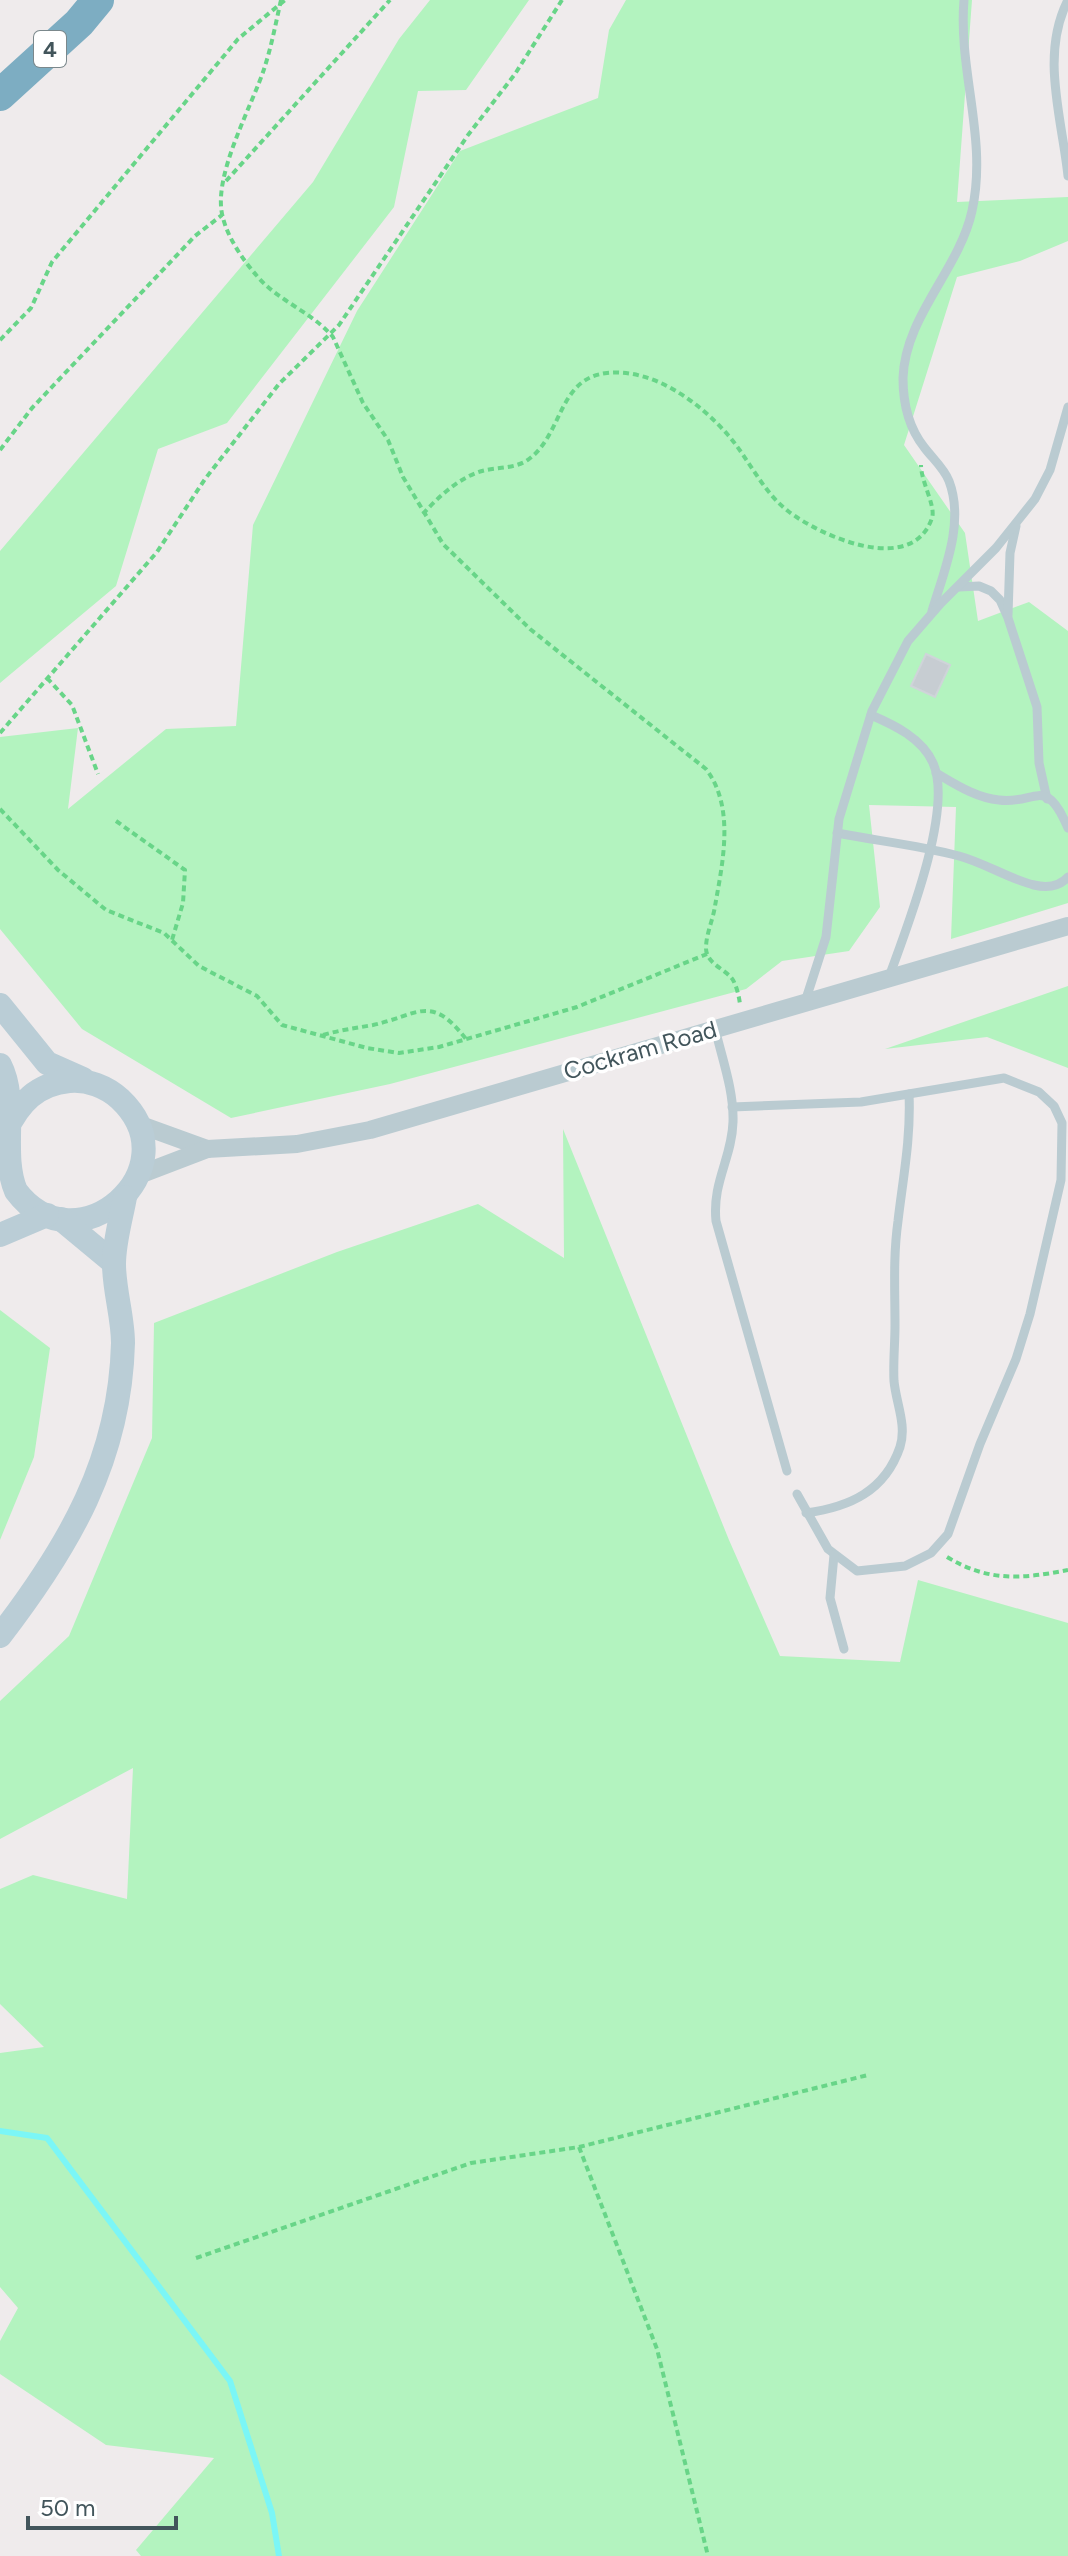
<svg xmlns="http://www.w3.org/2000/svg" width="1068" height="2556" font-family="Figtree,sans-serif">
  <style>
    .green { fill: #b3f3bf }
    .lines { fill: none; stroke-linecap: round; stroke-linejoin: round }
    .stream { stroke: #7bf6f6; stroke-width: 6 }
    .building { fill: #c7cdd2; stroke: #cfd4d9; stroke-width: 2 }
    .path { stroke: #68d588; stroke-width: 4; stroke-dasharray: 6 4; stroke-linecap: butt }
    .lane { stroke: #bacbd1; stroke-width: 9 }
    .street { stroke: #bacbd1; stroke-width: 18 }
    .secondary { stroke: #bacdd6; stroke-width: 24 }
    .highway { stroke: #7dadc2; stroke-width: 32 }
    .labels { text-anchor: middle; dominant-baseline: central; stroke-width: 7; stroke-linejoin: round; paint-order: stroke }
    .shield { fill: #fff; stroke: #7b888c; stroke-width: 2 }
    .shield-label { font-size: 22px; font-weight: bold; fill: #42555b }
    .street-label { font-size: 24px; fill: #42555b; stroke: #fff }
  </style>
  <rect width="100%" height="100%" fill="#efebec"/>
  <g class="green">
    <polygon points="430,0 529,0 466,90 418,91 394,207 227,423 158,449 116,586 0,683 0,551 313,182 399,39"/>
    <polygon points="626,0 972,0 957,202 1068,197 1068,241 1020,261 957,277 904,445 965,533 978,621 1029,602 1068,631 1068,903 951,939 956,807 869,805 880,907 849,951 782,961 746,989 390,1084 231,1118 82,1029 0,929 0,737 78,728 68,809 166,729 236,726 253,525 357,311 460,151 598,98 609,30"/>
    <polygon points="1068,986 1068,1068 987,1037 885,1049"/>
    <polygon points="563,1129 729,1540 780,1656 900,1662 918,1580 1068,1623 1068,2556 141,2556 136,2550 214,2458 106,2445 0,2374 0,2341 18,2308 0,2287 0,2053 44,2047 0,2004 0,1889 33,1875 127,1899 133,1768 0,1839 0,1701 69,1636 152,1438 154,1323 337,1252 478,1204 564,1258"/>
    <polygon points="0,1310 50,1348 34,1457 0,1540"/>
  </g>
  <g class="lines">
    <polyline class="stream" points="0,2131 47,2138 230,2381 272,2513 279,2556"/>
  </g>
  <polygon class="building" points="926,654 950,665 935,697 911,686"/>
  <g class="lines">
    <g class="path">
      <path d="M281,0c-5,22 -9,44 -16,66 -12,39 -54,111 -42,152 5,20 20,42 34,58 21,25 55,36 76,61l30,66 25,37 15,37 40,67 87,85 176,140c29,38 17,92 9,137 -2,14 -9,28 -9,42 0,16 20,21 27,32 4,7 6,17 7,24"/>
      <polyline points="226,181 390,0"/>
      <polyline points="0,340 31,308 52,262 238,39 285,0"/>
      <polyline points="0,450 32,408 195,236 222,215"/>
      <path d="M423,514c15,-17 37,-37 59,-43 15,-4 34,-2 47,-12 34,-25 29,-81 78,-86 46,-5 92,29 121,62 21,24 34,56 60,76 32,25 124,66 144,7 4,-12 -11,-36 -11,-53"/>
      <polyline points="47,678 72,705 98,774"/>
      <polyline points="0,733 157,552 205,479 279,384 339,325 468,135 515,74 562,0"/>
      <polyline points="0,809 58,870 106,910 164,933 199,966 257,996 282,1025 367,1048 399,1053 439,1047 577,1007 707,954"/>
      <polyline points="116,821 185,870 183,903 172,940"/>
      <path d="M323,1035c17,-5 33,-7 50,-10 46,-10 57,-32 93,14"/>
      <path d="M947,1557c41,25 75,22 121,13"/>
      <polyline points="579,2147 657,2349 708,2556"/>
      <polyline points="196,2258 471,2163 579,2147 868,2075"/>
    </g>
    <g class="lane">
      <path d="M1068,0c-28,55 -6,118 0,176"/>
      <polyline points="959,587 979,586 991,591 1000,600 1008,618 1037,707 1039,763 1047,799"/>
      <path d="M932,611c12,-40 33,-88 17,-130 -5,-13 -17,-23 -25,-34 -15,-19 -21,-45 -21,-69 2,-62 56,-108 69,-167 16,-72 -14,-139 -8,-211"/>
      <polyline points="1008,615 1010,553 1016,526"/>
      <path d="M871,715c23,10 51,23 62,48 21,46 -27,167 -44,214"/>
      <path d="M936,773c19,11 40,25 63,27 37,5 46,-26 69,28"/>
      <path d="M837,833c41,8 81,12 122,23 26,7 50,23 75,29 13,3 25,2 34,-8"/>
      <polyline points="805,1002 826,937 839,819 872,711 908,641 941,603 996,548 1035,499 1050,470 1068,407"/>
      <path d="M715,1028c7,31 19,62 18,94 -1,36 -21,60 -17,99l71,250"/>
      <polyline points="732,1107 861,1102 1004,1078 1039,1092 1054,1106 1062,1123 1061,1180 1030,1314 1016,1359 980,1444 948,1534 931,1553 905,1566 857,1571 828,1549 797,1494"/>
      <path d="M806,1513c44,-6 79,-22 94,-66 7,-22 -4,-44 -6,-66 -1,-18 1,-37 1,-56 0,-35 -2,-68 3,-104 5,-43 13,-83 11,-127"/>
      <polyline points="834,1555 830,1598 844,1649"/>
    </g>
    <g class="street">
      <polyline points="138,1124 207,1149"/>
      <polyline points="139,1175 207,1149 297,1144 370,1130 1068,926"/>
    </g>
    <g class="secondary">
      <polyline points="0,1005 47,1063 83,1079"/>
      <path d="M0,1065c19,37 0,89 16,126 60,80 178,-22 104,-92 -13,-12 -33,-20 -51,-18 -32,3 -50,22 -63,50"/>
      <polyline points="61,1219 114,1263"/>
      <polyline points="0,1235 47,1215"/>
      <path d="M0,1636c69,-90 120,-176 123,-293 0,-26 -9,-53 -9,-79 0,-22 7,-45 11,-67"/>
    </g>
    <polyline class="highway" points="0,95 79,23 98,0"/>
  </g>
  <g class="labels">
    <rect class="shield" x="34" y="31" width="32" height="36" rx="6"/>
    <g class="shield-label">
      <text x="50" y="49">4</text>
    </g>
    <g class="street-label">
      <text transform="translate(640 1050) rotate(-16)">Cockram Road</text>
    </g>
  </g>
  <path d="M28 2516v12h148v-12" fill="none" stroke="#42555b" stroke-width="4"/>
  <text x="40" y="2516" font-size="24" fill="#42555b" stroke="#ffffff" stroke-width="6" paint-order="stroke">50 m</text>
</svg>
